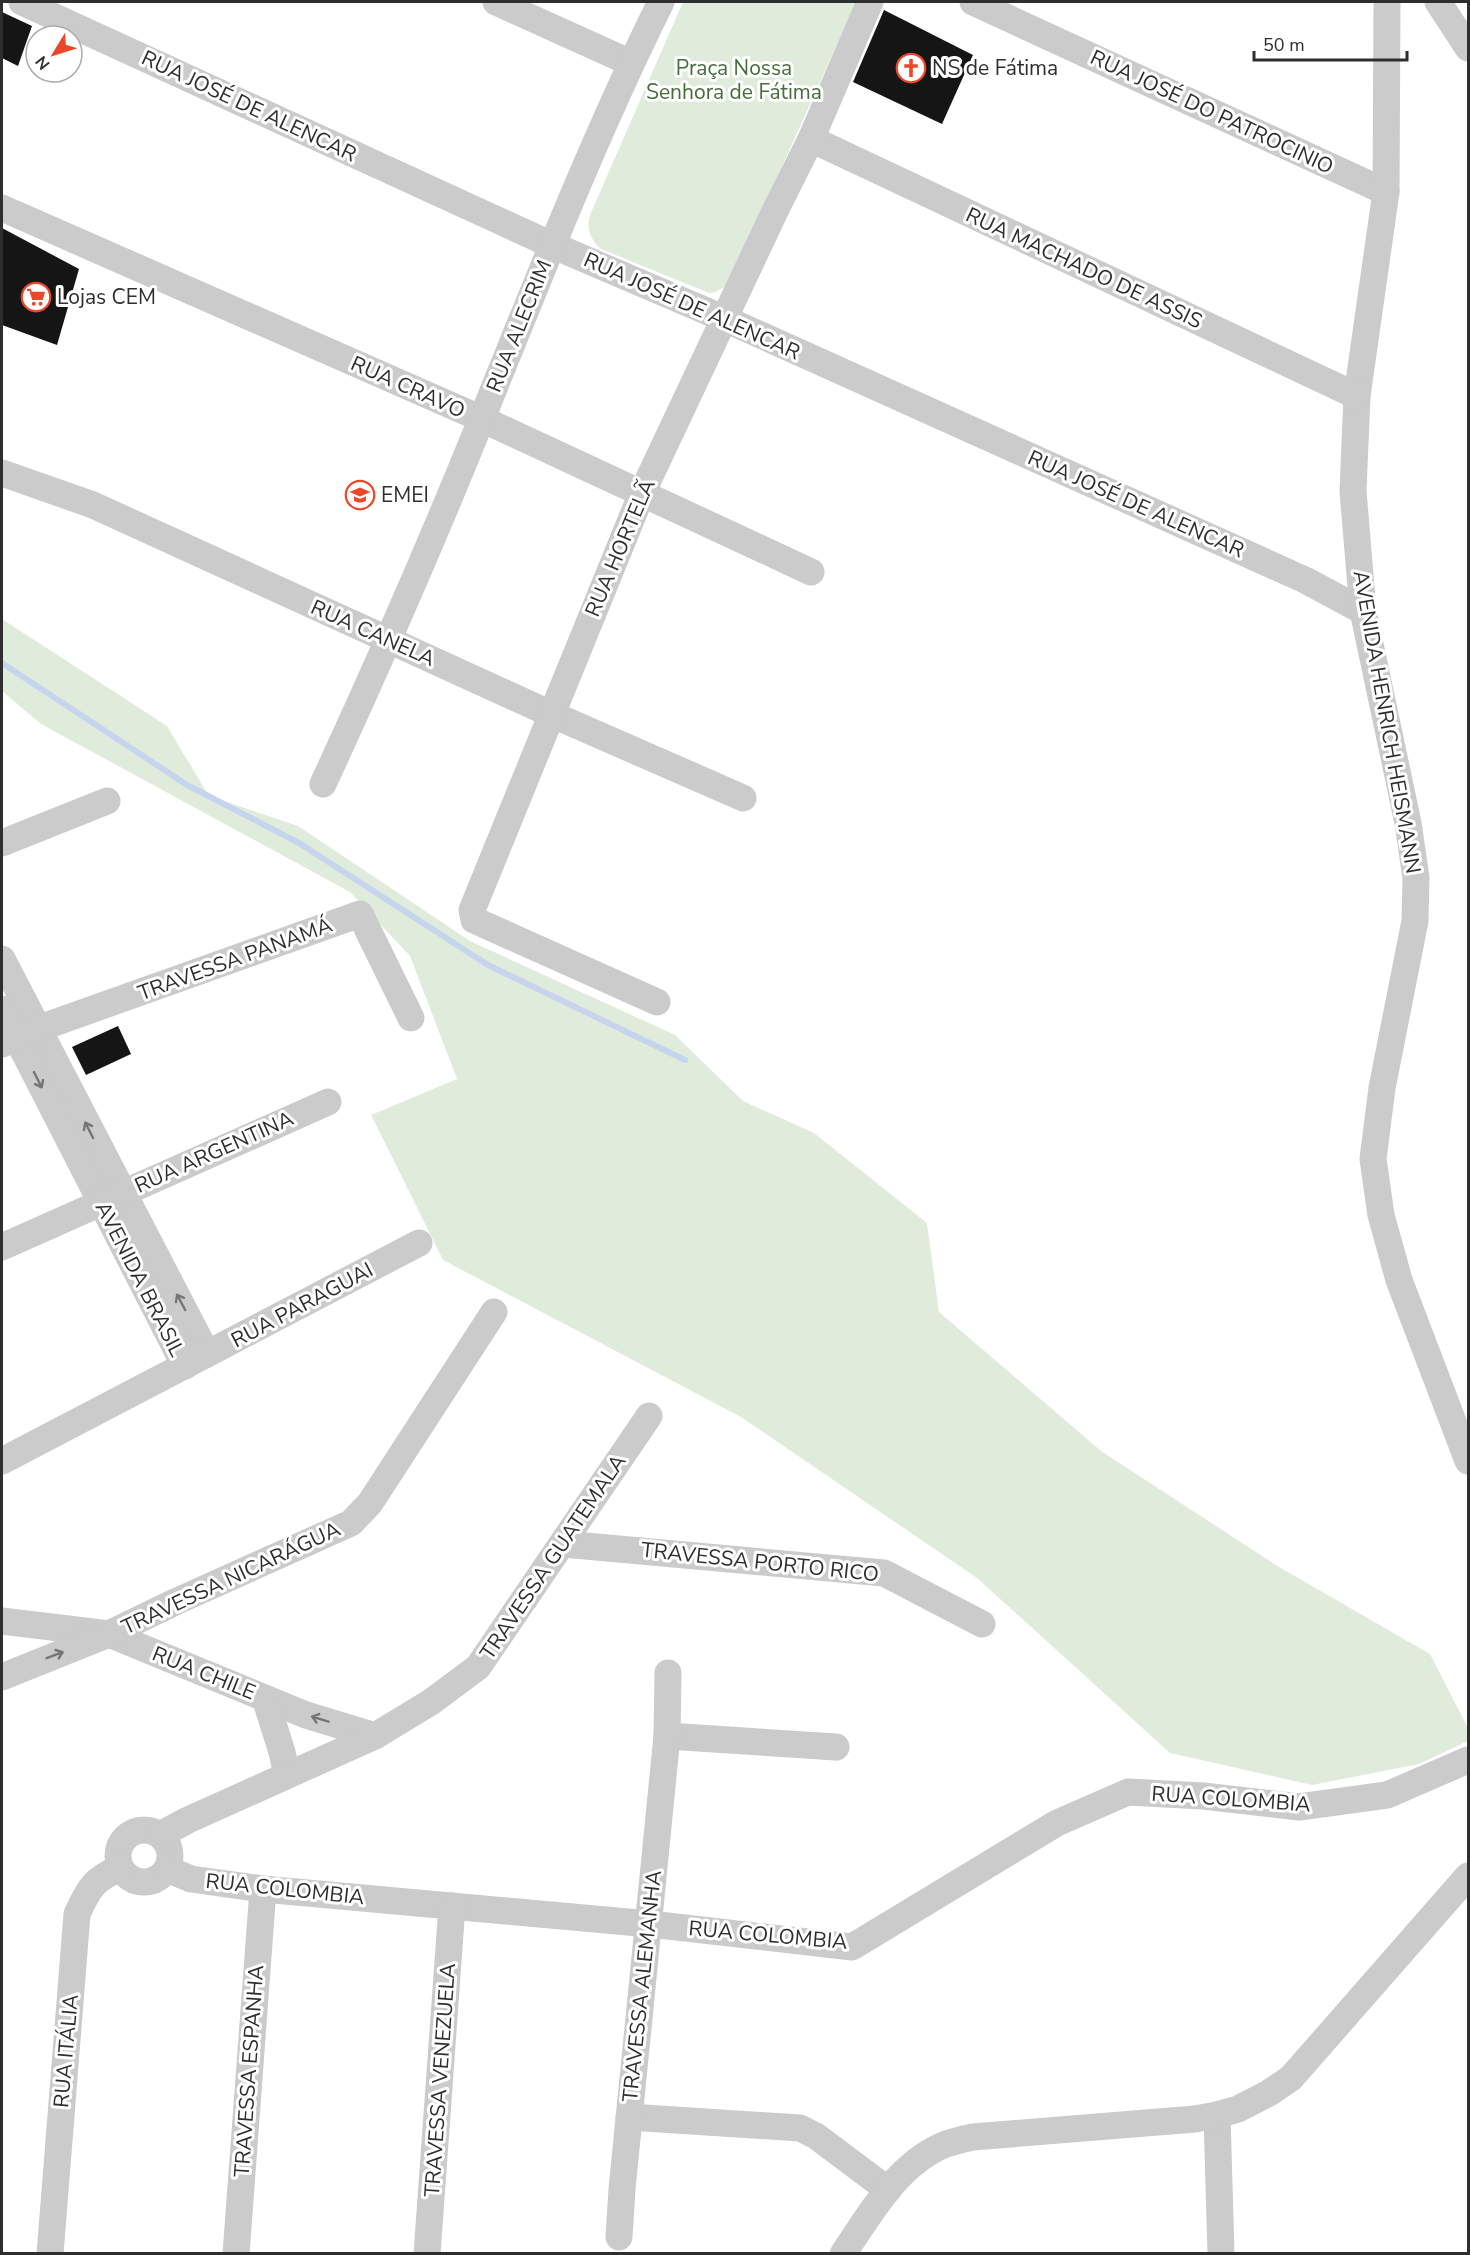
<svg xmlns="http://www.w3.org/2000/svg" width="1470" height="2255" font-family="'Nunito Sans',sans-serif">
  <style>
    .green { fill: #e0ecdb }
    .lines { fill: none; stroke-linecap: round; stroke-linejoin: round }
    .stream { stroke: #c6d5ed; stroke-width: 6 }
    .building { fill: #151515 }
    .minor { stroke: #cbcbcb; stroke-width: 27 }
    .oneway { stroke: #757575 }
    .labels { text-anchor: middle; dominant-baseline: central; stroke-width: 6; stroke-linejoin: round; paint-order: stroke }
    .park-label { font-size: 21px; fill: #466c3a; stroke: #fff }
    .poi-label { font-size: 21px; fill: #2e2e2e; stroke: #fff; text-anchor: start }
    .street-label { font-size: 21px; fill: #2e2e2e; stroke: #fff }
  </style>
  <rect width="100%" height="100%" fill="#fff"/>
  <g class="green">
    <path d="M683,2h173l-127,282 -13,8 -7,1 -108,-44c-11,-10 -15,-20 -11,-34z"/>
    <polygon points="2,619 167,726 209,796 298,826 470,941 675,1035 743,1101 814,1133 927,1223 939,1312 1101,1451 1279,1567 1430,1654 1468,1728 1468,1741 1419,1764 1312,1785 1170,1753 977,1578 741,1417 443,1260 371,1115 457,1079 410,956 350,892 41,724 2,691"/>
  </g>
  <g class="lines">
    <polyline class="stream" points="2,663 187,785 299,843 488,965 685,1060"/>
  </g>
  <g class="building">
    <polygon points="884,10 973,55 942,124 853,82"/>
    <polygon points="2,12 32,26 18,66 2,58"/>
    <polygon points="2,228 79,269 57,345 2,325"/>
    <polygon points="118,1026 131,1054 86,1075 72,1047"/>
  </g>
  <g class="lines">
    <g class="minor">
      <polyline points="22,2 552,245 725,319 1305,580 1363,611"/>
      <polyline points="496,2 631,63"/>
      <polyline points="973,2 1386,192"/>
      <polyline points="1387,2 1386,192 1357,396 1353,491 1363,611 1408,823 1416,878 1415,921 1382,1088 1373,1159 1381,1215 1399,1280 1468,1461"/>
      <polyline points="1438,2 1468,48"/>
      <polyline points="811,139 1357,396"/>
      <polyline points="2,208 482,419 811,572"/>
      <polyline points="2,473 93,505 551,714 743,798"/>
      <path d="M323,784c56,-121 109,-242 159,-366 57,-140 112,-281 179,-416"/>
      <polyline points="2,843 107,801"/>
      <polyline points="2,959 207,1354"/>
      <polyline points="657,1002 474,920 472,910 642,493 775,211 811,139 870,2"/>
      <polyline points="2,1009 185,1366"/>
      <polyline points="2,1044 37,1029 360,914 411,1018"/>
      <polyline points="2,1247 328,1102"/>
      <polyline points="2,1461 419,1243"/>
      <polyline points="563,1544 884,1573 982,1624"/>
      <polyline points="2,1621 109,1634 306,1715 375,1736"/>
      <polyline points="2,1677 109,1634 175,1602 351,1523 370,1503 494,1312"/>
      <polyline points="265,1698 282,1752 287,1775"/>
      <polyline points="667,1736 836,1747"/>
      <circle cx="144" cy="1856" r="26"/>
      <polyline points="160,1835 188,1820 375,1736 431,1702 478,1667 649,1416"/>
      <polyline points="167,1869 191,1879 263,1889 650,1924 852,1947 1057,1823 1128,1792 1203,1796 1299,1807 1387,1795 1468,1760"/>
      <polyline points="1217,2115 1221,2254"/>
      <polyline points="629,2117 800,2128 816,2136 888,2190"/>
      <polyline points="619,2237 622,2189 667,1736 668,1673"/>
      <path d="M50,2254l27,-340c12,-26 17,-35 43,-46"/>
      <polyline points="236,2254 263,1889"/>
      <polyline points="427,2254 452,1906"/>
      <path d="M843,2254c28,-41 55,-91 103,-110 9,-3 18,-5 27,-7l222,-18 22,-4 21,-6 31,-16 22,-15 177,-202"/>
    </g>
  </g>
  <defs><path id="oneway-shaft" d="M-6 0H5M1.5-3L5.5 0L1.5 3" fill="none" stroke-width="1.6" stroke-linecap="round" stroke-linejoin="round" transform="scale(1.5)"/></defs>
  <g class="oneway">
    <use href="#oneway-shaft" transform="translate(38 1080) rotate(63)"/>
    <use href="#oneway-shaft" transform="translate(89 1130) rotate(-117)"/>
    <use href="#oneway-shaft" transform="translate(181 1302) rotate(-118)"/>
    <use href="#oneway-shaft" transform="translate(55 1655) rotate(-21)"/>
    <use href="#oneway-shaft" transform="translate(320 1719) rotate(-163)"/>
  </g>
  <defs>
    <g id="church-ring" transform="scale(1.5)"><circle r="9.5" fill="#fff" stroke="#ed4729" stroke-width="1.5"/><path d="M-1.2-6h2.4v3.5h3.3v2.4h-3.3V6h-2.4V-.1h-3.3v-2.4h3.3Z" fill="#ed4729"/></g>
    <g id="supermarket-ring" transform="scale(1.5)"><circle r="9.5" fill="#fff" stroke="#ed4729" stroke-width="1.5"/><path d="M-6-5.5h2.5l.6 2H6L4.5 2H-2.5L-4.4-4H-6ZM-1.5 3.2a1.3 1.3 0 1 0 .1 0ZM3 3.2a1.3 1.3 0 1 0 .1 0Z" fill="#ed4729"/></g>
    <g id="school-ring" transform="scale(1.5)"><circle r="9.5" fill="#fff" stroke="#ed4729" stroke-width="1.5"/><path d="M0-5L7-2L0 1L-7-2ZM-4 1L0 2.5L4 1V4Q0 6-4 4Z" fill="#ed4729"/></g>
  </defs>
  <g fill-rule="evenodd">
    <use href="#church-ring" x="911" y="68"/>
    <use href="#supermarket-ring" x="36" y="297"/>
    <use href="#school-ring" x="360" y="495"/>
  </g>
  <g class="labels">
    <g class="park-label">
      <text x="734" y="68">Praça Nossa<tspan x="734" dy="24">Senhora de Fátima</tspan></text>
    </g>
    <g class="poi-label">
      <text x="932" y="68">NS de Fátima</text>
      <text x="57" y="297">Lojas CEM</text>
      <text x="381" y="495">EMEI</text>
    </g>
    <g class="street-label">
      <text transform="translate(249 106) rotate(25)">RUA JOSÉ DE ALENCAR</text>
      <text transform="translate(1212 112) rotate(25)">RUA JOSÉ DO PATROCINIO</text>
      <text transform="translate(1084 268) rotate(25)">RUA MACHADO DE ASSIS</text>
      <text transform="translate(692 306) rotate(24)">RUA JOSÉ DE ALENCAR</text>
      <text transform="translate(519 326) rotate(-68)">RUA ALECRIM</text>
      <text transform="translate(408 387) rotate(24)">RUA CRAVO</text>
      <text transform="translate(1136 504) rotate(24)">RUA JOSÉ DE ALENCAR</text>
      <text transform="translate(620 548) rotate(-67)">RUA HORTELÃ</text>
      <text transform="translate(373 633) rotate(24)">RUA CANELA</text>
      <text transform="translate(1387 722) rotate(80)">AVENIDA HENRICH HEISMANN</text>
      <text transform="translate(235 959) rotate(-20)">TRAVESSA PANAMÁ</text>
      <text transform="translate(214 1152) rotate(-24)">RUA ARGENTINA</text>
      <text transform="translate(140 1279) rotate(63)">AVENIDA BRASIL</text>
      <text transform="translate(302 1305) rotate(-28)">RUA PARAGUAI</text>
      <text transform="translate(553 1557) rotate(-56)">TRAVESSA GUATEMALA</text>
      <text transform="translate(760 1562) rotate(6)">TRAVESSA PORTO RICO</text>
      <text transform="translate(231 1578) rotate(-25)">TRAVESSA NICARÁGUA</text>
      <text transform="translate(204 1673) rotate(22)">RUA CHILE</text>
      <text transform="translate(1231 1799) rotate(4)">RUA COLOMBIA</text>
      <text transform="translate(285 1889) rotate(6)">RUA COLOMBIA</text>
      <text transform="translate(768 1935) rotate(5)">RUA COLOMBIA</text>
      <text transform="translate(642 1986) rotate(-84)">TRAVESSA ALEMANHA</text>
      <text transform="translate(66 2051) rotate(-85)">RUA ITÁLIA</text>
      <text transform="translate(249 2071) rotate(-86)">TRAVESSA ESPANHA</text>
      <text transform="translate(440 2080) rotate(-86)">TRAVESSA VENEZUELA</text>
    </g>
  </g>
  <rect width="1470" height="2255" fill="none" stroke="#2e2e2e" stroke-width="6"/>
  <g transform="translate(54 54) rotate(232)"><circle r="28" fill="#ffffff" stroke="#ababab" stroke-width="1.5"/>
  <path d="M0-4.5L10 22L0 15L-10 22Z" fill="#ed4729"/>
  <text y="-9" font-size="16" font-weight="bold" text-anchor="middle" fill="#2e2e2e">N</text>
  </g>
  <path d="M1254 51v9h153v-9" fill="none" stroke="#2e2e2e" stroke-width="3"/>
  <text x="1263" y="51" font-size="18" fill="#2e2e2e" stroke="#ffffff" stroke-width="4.5" paint-order="stroke">50 m</text>
</svg>
